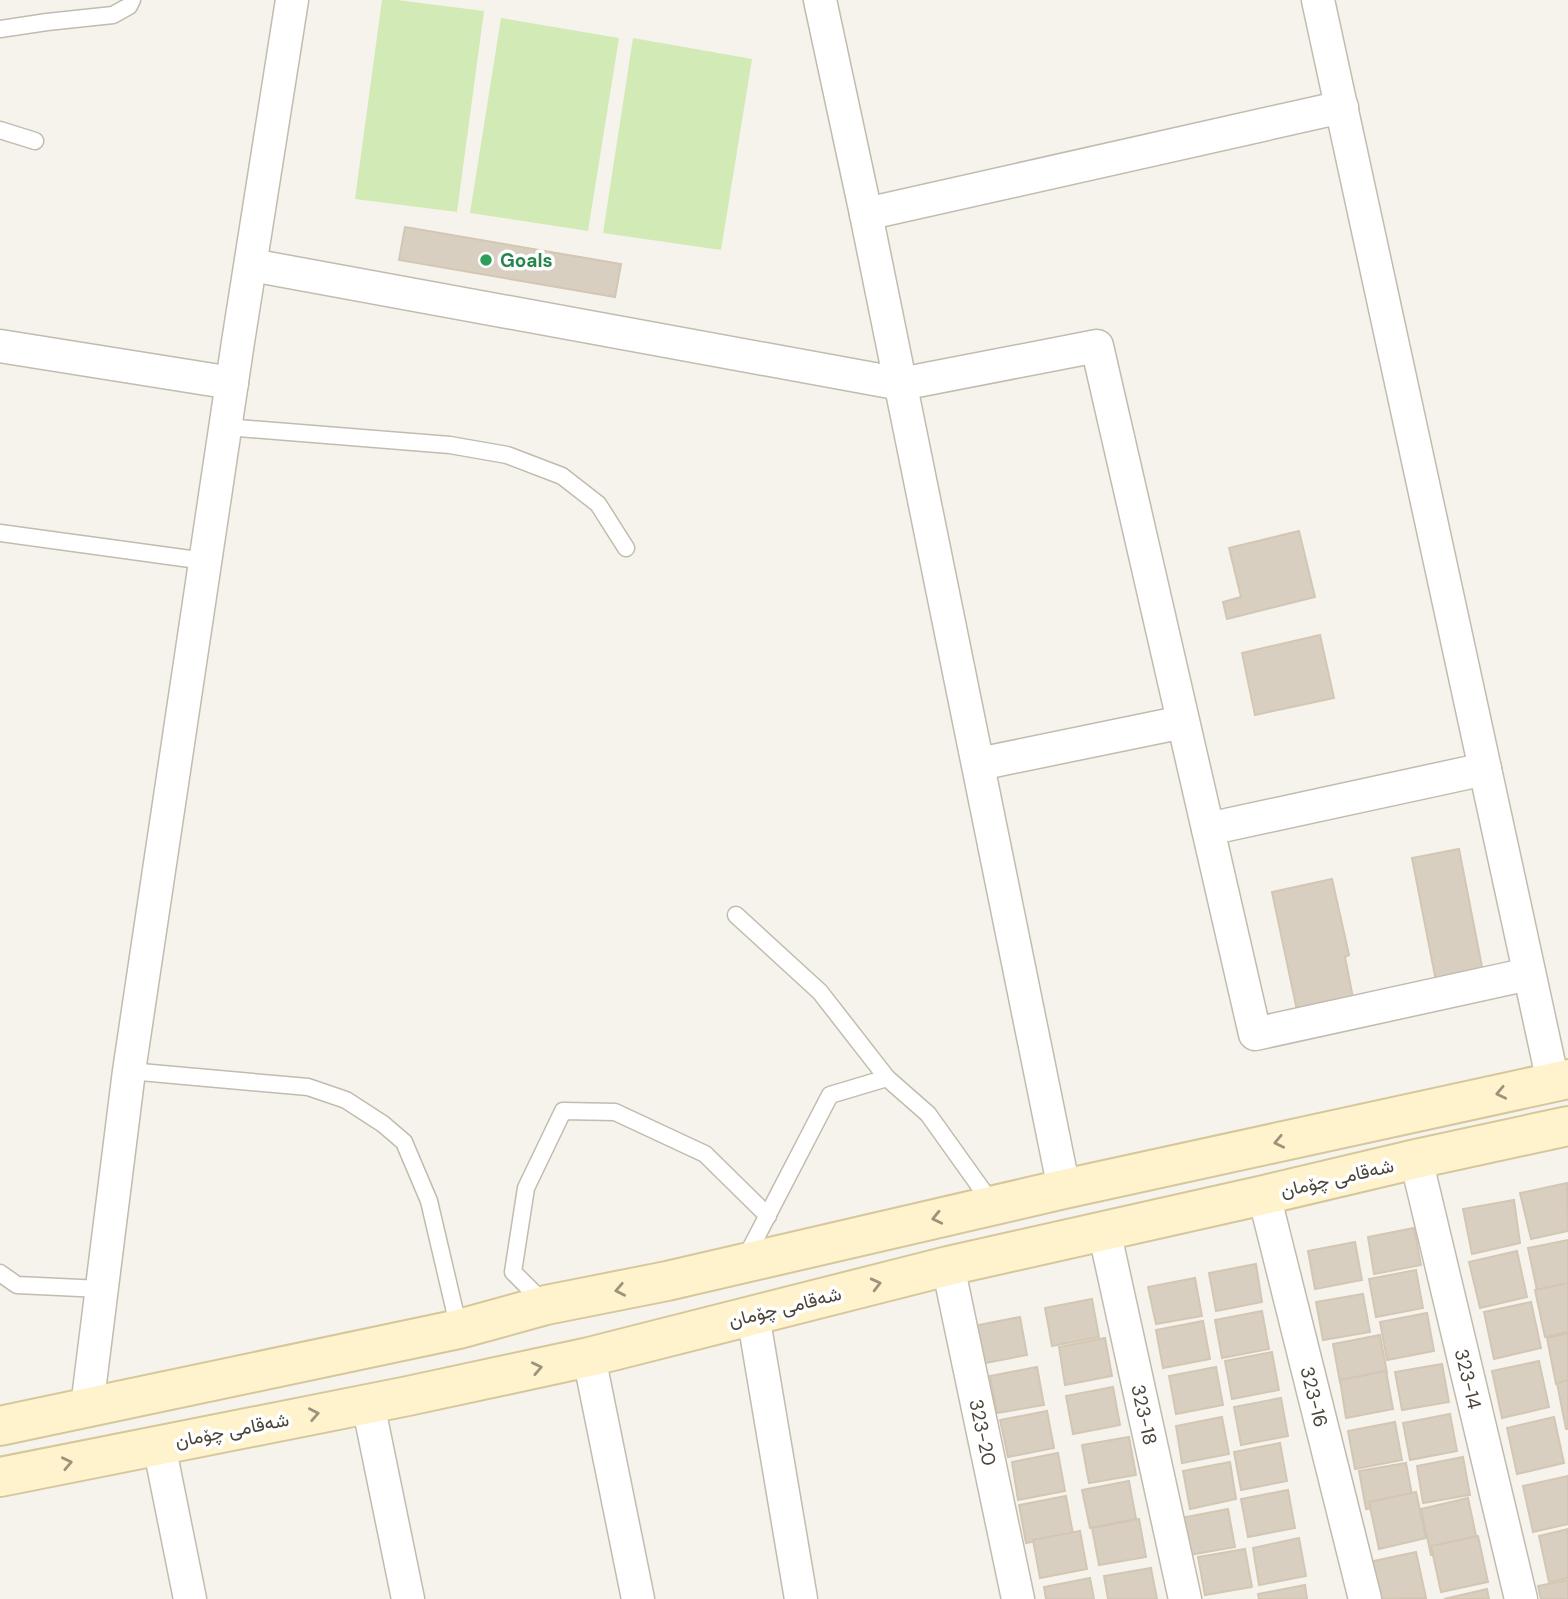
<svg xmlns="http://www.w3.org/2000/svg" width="1568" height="1599" font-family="'DM Sans',Vazirmatn,sans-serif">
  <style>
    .green { fill: #d2eab5 }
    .building { fill: #d8cfc1; stroke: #d3c7b4; stroke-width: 2 }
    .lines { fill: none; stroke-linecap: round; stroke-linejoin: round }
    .lane-casing { stroke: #c2bbae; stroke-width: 19 }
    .street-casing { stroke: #c2bbae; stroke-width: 35 }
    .secondary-casing { stroke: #d6c79b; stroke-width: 42 }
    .lane { stroke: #fff; stroke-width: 16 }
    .street { stroke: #fff; stroke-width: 32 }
    .secondary { stroke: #fff3cd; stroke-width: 38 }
    .oneway { stroke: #9c937c }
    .leisure-dot { fill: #2e9e5b; stroke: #fff; stroke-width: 2.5 }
    .labels { text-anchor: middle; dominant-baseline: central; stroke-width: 7; stroke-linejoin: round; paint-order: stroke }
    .leisure-label { font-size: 19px; font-weight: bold; fill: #27864d; stroke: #fff; text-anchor: start }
    .street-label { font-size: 19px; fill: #4b4439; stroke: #fff }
  </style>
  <rect width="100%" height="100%" fill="#f6f3ec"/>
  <g class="green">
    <polygon points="382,0 397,0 484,11 457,212 355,199"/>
    <polygon points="501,18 619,38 588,231 470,213"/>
    <polygon points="633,38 752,59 721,250 603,233"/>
  </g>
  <g class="building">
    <polygon points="405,227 621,264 615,297 399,260"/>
    <polygon points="1299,531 1315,597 1227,619 1223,602 1241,597 1229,548"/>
    <polygon points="1320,635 1334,698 1255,715 1242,653"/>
    <polygon points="1459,849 1483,972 1436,981 1412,858"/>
    <polygon points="1332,879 1349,955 1345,957 1354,1003 1298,1015 1272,892"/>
    <polygon points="1567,1183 1568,1231 1531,1239 1520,1193"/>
    <polygon points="1514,1200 1520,1243 1472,1254 1463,1209"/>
    <polygon points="1414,1228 1421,1265 1374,1274 1368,1237"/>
    <polygon points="1568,1240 1568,1288 1538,1295 1528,1248"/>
    <polygon points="1355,1242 1362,1280 1315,1289 1308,1251"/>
    <polygon points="1517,1251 1527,1297 1480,1308 1469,1262"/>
    <polygon points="1256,1264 1262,1302 1216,1311 1209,1273"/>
    <polygon points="1416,1270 1423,1308 1376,1317 1369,1279"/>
    <polygon points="1195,1278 1202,1316 1156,1324 1148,1287"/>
    <polygon points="1568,1283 1568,1332 1545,1337 1535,1290"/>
    <polygon points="1363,1294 1370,1332 1323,1340 1316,1302"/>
    <polygon points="1092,1299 1099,1337 1052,1346 1045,1308"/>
    <polygon points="1531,1302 1541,1348 1494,1359 1484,1312"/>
    <polygon points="1262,1311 1269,1349 1222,1358 1215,1320"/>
    <polygon points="1427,1313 1434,1351 1387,1360 1380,1322"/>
    <polygon points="1020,1317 1027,1355 980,1364 973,1326"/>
    <polygon points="1203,1321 1210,1359 1163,1368 1156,1330"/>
    <polygon points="1568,1333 1568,1382 1556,1384 1547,1338"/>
    <polygon points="1380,1335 1387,1373 1340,1382 1333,1344"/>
    <polygon points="1105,1338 1112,1376 1065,1385 1059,1347"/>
    <polygon points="1272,1352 1279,1390 1232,1399 1225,1361"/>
    <polygon points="1539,1361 1549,1407 1502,1418 1492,1371"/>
    <polygon points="1442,1364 1449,1402 1402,1410 1395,1372"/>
    <polygon points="1037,1367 1044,1405 997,1413 990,1376"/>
    <polygon points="1216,1367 1223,1405 1176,1414 1169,1376"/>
    <polygon points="1386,1371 1393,1409 1346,1418 1340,1380"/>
    <polygon points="1568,1380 1568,1429 1566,1429 1557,1383"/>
    <polygon points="1113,1387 1120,1425 1073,1434 1066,1396"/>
    <polygon points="1281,1398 1288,1436 1241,1445 1234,1407"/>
    <polygon points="1047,1411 1054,1448 1008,1457 1000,1420"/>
    <polygon points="1450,1414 1457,1451 1410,1460 1403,1423"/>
    <polygon points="1222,1417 1229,1454 1182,1463 1176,1426"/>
    <polygon points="1554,1417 1564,1463 1517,1474 1507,1428"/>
    <polygon points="1395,1422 1402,1460 1355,1469 1348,1431"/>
    <polygon points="1129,1437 1136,1475 1089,1483 1082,1445"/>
    <polygon points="1280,1443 1287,1481 1241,1490 1234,1452"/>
    <polygon points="1058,1453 1065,1491 1018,1500 1012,1462"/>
    <polygon points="1463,1457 1470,1495 1423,1503 1417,1466"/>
    <polygon points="1230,1462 1236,1499 1190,1509 1183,1471"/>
    <polygon points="1406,1463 1413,1500 1366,1509 1359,1471"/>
    <polygon points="1568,1476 1568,1524 1533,1532 1523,1486"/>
    <polygon points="1129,1481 1136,1519 1090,1528 1082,1490"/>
    <polygon points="1288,1490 1295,1528 1248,1537 1241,1499"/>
    <polygon points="1416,1492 1426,1538 1379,1549 1369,1502"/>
    <polygon points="1066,1496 1073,1534 1026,1543 1019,1505"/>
    <polygon points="1468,1498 1478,1545 1431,1555 1421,1509"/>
    <polygon points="1228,1509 1235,1547 1189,1555 1181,1518"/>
    <polygon points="1139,1519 1146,1557 1099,1565 1092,1528"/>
    <polygon points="1568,1529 1568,1578 1549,1582 1539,1536"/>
    <polygon points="1080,1531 1087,1569 1040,1578 1033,1540"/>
    <polygon points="1478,1536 1488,1582 1441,1592 1431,1546"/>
    <polygon points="1299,1538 1306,1576 1259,1585 1253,1548"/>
    <polygon points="1245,1549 1252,1587 1205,1595 1198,1557"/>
    <polygon points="1416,1552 1426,1598 1377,1599 1369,1562"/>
    <polygon points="1151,1568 1157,1599 1108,1599 1104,1576"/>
    <polygon points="1090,1578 1094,1599 1046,1599 1044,1587"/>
    <polygon points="1568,1580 1568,1599 1541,1599 1538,1586"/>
    <polygon points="1305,1585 1307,1599 1259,1599 1258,1594"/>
    <polygon points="1487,1589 1489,1599 1444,1599"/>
  </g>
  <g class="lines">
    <g class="lane-casing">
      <g id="lane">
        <polyline points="0,29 47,22 113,15 129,6 132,0"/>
        <polyline points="0,130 35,141"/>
        <polyline points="226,427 450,445 507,455 562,476 598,504 626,548"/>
        <polyline points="0,533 205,561"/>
        <polyline points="736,915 820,992 887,1078"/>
        <polyline points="129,1071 308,1087 346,1100 383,1124 404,1142 429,1201 459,1329"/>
        <polyline points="745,1259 830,1095 887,1078 928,1114 993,1205"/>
        <polyline points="0,1273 17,1285 101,1289"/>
        <polyline points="545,1304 513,1272 526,1188 563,1111 615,1112 705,1154 768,1216"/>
      </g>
    </g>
    <g class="street-casing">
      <g id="street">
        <polyline points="820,0 866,214 1064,1189"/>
        <polyline points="1318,0 1553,1082"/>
        <polyline points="866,214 1342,107"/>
        <polyline points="251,265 901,384 1097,346 1255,1034 1529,974"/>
        <polyline points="0,346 232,383"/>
        <polyline points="979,764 1183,722"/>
        <polyline points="1208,829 1485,769"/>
        <path id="s1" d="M1416,1159l105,440"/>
        <path id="s2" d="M1264,1195l101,404"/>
        <path id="s3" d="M1104,1230l81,369"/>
        <path id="s4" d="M948,1266l70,333"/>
        <polyline points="753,1315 801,1599"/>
        <polyline points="589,1357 638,1599"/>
        <polyline points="368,1404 408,1599"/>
        <polyline points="87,1407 129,1071 238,342 292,0"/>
        <polyline points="159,1445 190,1599"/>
      </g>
    </g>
    <g class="secondary-casing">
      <g id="secondary">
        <polyline points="0,1426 459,1329 546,1305 667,1281 1064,1189 1568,1079"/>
        <polyline points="0,1477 408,1396 589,1357 948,1266 1264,1195 1416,1159 1568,1126"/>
      </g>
    </g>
    <use href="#lane" class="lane"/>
    <use href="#street" class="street"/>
    <use href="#secondary" class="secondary"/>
  </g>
  <defs><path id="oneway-chevron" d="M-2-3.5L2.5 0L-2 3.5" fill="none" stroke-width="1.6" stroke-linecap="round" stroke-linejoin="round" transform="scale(1.75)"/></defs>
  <g class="oneway">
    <use href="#oneway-chevron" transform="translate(1501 1093) rotate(168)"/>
    <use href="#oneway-chevron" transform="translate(1279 1142) rotate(168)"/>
    <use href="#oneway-chevron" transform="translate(937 1218) rotate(167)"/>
    <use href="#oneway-chevron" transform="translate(876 1284) rotate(-14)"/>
    <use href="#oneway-chevron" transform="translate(620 1290) rotate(169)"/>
    <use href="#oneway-chevron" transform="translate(537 1368) rotate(-12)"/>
    <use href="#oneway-chevron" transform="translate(314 1414) rotate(-11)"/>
    <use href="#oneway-chevron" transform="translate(67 1463) rotate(-12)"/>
  </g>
  <circle class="leisure-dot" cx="486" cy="260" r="7"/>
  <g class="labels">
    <g class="leisure-label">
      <text x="500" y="260">Goals</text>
    </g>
    <g class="street-label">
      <text transform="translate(1337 1178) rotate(-13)">شەقامی چۆمان</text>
      <text transform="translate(785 1307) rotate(-14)">شەقامی چۆمان</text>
      <text stroke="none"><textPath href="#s1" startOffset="226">323-14</textPath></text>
      <text stroke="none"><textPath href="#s2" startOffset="208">323-16</textPath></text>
      <text stroke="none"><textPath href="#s3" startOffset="189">323-18</textPath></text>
      <text transform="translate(232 1430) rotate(-11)">شەقامی چۆمان</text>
      <text stroke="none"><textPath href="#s4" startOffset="170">323-20</textPath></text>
    </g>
  </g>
</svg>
